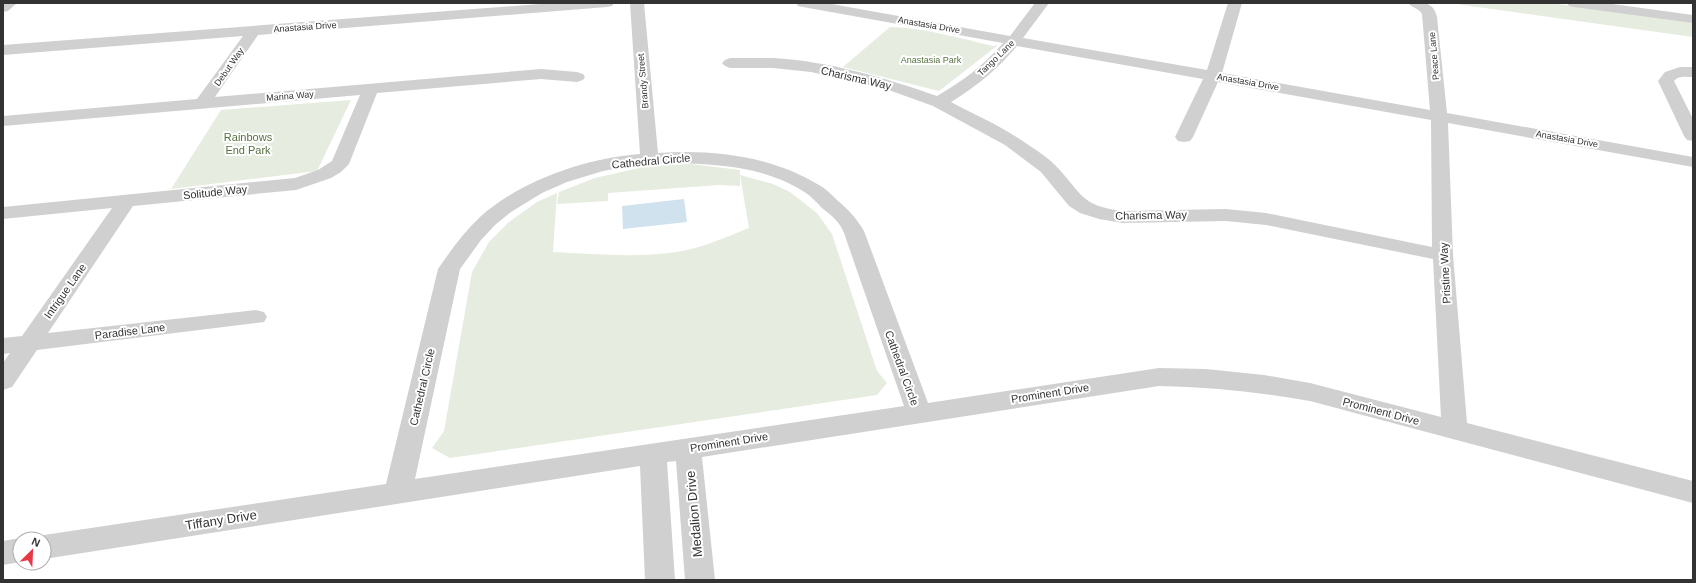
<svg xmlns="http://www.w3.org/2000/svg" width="1696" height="583" font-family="Helvetica,sans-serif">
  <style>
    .green { fill: #e6ecdf }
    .water { fill: #cfe2ee }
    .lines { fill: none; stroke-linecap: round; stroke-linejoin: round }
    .minor { fill: #d0d0d0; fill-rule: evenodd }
    .labels { text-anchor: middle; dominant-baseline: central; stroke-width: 4; stroke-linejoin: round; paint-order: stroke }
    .far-street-label { font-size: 9px; fill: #333; stroke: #fff }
    .far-park-label { font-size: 9px; fill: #56703f; stroke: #fff }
    .street-label { font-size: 11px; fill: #333; stroke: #fff }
    .park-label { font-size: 11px; fill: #56703f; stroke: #fff }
    .near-street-label { font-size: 13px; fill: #333; stroke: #fff }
  </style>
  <rect width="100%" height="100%" fill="#fff"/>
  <g class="green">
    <polygon points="1449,3 1550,3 1693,22 1693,37"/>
    <path d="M890,27c35,1 69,11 103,19l5,-1 -59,46 -96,-24z"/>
    <polygon points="351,100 317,171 171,189 221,110"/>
    <path d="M691,164l49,6v5l33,9 17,8 27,21 15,21 45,137 10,12 -10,12 -427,63 -18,-10 12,-17 28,-159 17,-30 20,-20 28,-20 20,-9 -4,59c41,2 82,6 123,0 24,-3 50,-15 73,-24l-9,-53v11l-21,-1 -111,8v8l-51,3 2,-12 36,-14 53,-12z"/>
  </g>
  <polygon class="water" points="684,199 687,222 623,229 622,206"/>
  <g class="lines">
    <g class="minor">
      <polygon points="3,3 17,3 8,11 3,12"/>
      <polygon points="554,3 614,3 612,6 607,7 258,35 215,97 541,69 577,72 583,74 585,77 583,80 577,82 541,79 377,93 349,164 341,172 331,178 296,190 133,206 48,333 256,310 264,312 267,317 264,322 37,350 12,387 3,390 3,363 10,353 3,354 3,338 22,336 112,208 3,219 3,207 295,178 318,170 332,161 360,95 3,126 3,116 197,99 243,36 3,55 3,45"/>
      <path d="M630,3h14l14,150c54,-4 114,3 161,32 7,4 13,10 19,16 10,8 19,18 26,30l64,172 231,-35 47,1 58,6 46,8 131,34 -8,-158 -167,-34 -40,-4 -103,2 -24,-4 -19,-6 -11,-7 -28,-34 -36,-27 -72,-39 -47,-17 -75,-17 -38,-4h-43l-5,-2 -3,-3 3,-3 5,-2c14,0 29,0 43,0 55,3 113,20 164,38 26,-15 47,-31 66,-53l-200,-36 -5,-1 -2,-3h30l184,33 25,-33h14l-26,35 184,32 21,-67h14l-20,70 208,37 -8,-96c-3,-6 -10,-6 -14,-11 14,0 25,-3 29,14l10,96 246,44v10l-245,-44 5,132 14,168 226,58v22l-383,-102c-50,-9 -100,-14 -151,-15l-457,71 13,123h-30l-9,-119 -9,1 8,118h-30l-5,-114 -596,93v-20h-11l11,-4 342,-51 52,-215c13,-19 26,-37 42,-52 41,-37 107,-59 160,-63zM1017,46l186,33 -28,58 3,4 6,1 6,-1 3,-4 25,-55 213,38 1,127 -166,-34 -40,-4 -103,2c-43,-5 -41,-18 -68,-46 -10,-10 -25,-19 -37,-27 -21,-14 -45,-24 -67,-36 26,-16 47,-33 66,-56zM673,163c46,1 94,4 133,30 6,4 11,10 16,15 9,7 18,14 22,25l60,173 -489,73 45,-210 21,-29 14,-15 16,-13 31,-19 25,-11 36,-11 33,-6z"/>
      <polygon points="1567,3 1605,3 1693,15 1693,23 1574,7 1569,6"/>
      <path d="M1680,67h13v10c-7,0 -14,-2 -19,4l19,38v22l-6,-1 -3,-4 -26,-55 7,-9z"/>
      <polygon points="20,538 24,539 20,539 20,562 3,565 3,541"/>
    </g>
  </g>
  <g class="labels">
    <g class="far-street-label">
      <text transform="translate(929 25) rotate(10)">Anastasia Drive</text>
      <text transform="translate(305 27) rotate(-4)">Anastasia Drive</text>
      <text transform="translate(1434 56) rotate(-95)">Peace Lane</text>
      <text transform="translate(996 58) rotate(-44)">Tango Lane</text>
      <text transform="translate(229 67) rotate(-55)">Debut Way</text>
      <text transform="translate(643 81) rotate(-95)">Brandy Street</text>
      <text transform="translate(1248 82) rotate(10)">Anastasia Drive</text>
      <text transform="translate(290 96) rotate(-5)">Marina Way</text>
      <text transform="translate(1567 139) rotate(10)">Anastasia Drive</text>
    </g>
    <g class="far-park-label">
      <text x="931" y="60">Anastasia Park</text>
    </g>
    <g class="street-label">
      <text transform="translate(856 78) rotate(13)">Charisma Way</text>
      <text transform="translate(651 161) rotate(-5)">Cathedral Circle</text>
      <text transform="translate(215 192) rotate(-6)">Solitude Way</text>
      <text transform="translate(1151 215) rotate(-1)">Charisma Way</text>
      <text transform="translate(1445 273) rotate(-93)">Pristine Way</text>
      <text transform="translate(65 291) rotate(-55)">Intrigue Lane</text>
      <text transform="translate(130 331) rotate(-7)">Paradise Lane</text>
      <text transform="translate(902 368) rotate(70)">Cathedral Circle</text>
      <text transform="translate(422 387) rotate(-77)">Cathedral Circle</text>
      <text transform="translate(1050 393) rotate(-9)">Prominent Drive</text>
      <text transform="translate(1381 411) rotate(15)">Prominent Drive</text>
      <text transform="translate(729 442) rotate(-9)">Prominent Drive</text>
    </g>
    <g class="park-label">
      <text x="248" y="137">Rainbows<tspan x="248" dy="13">End Park</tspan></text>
    </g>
    <g class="near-street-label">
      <text transform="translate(694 514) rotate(-95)">Medalion Drive</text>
      <text transform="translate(221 520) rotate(-9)">Tiffany Drive</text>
    </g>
  </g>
  <rect width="1696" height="583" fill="none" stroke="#333333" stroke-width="8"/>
  <g transform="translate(32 551) rotate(24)"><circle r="19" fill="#ffffff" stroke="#adadad"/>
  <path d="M0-3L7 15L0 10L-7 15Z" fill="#e63946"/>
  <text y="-6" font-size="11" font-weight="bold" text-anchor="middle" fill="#333333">N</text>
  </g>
</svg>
